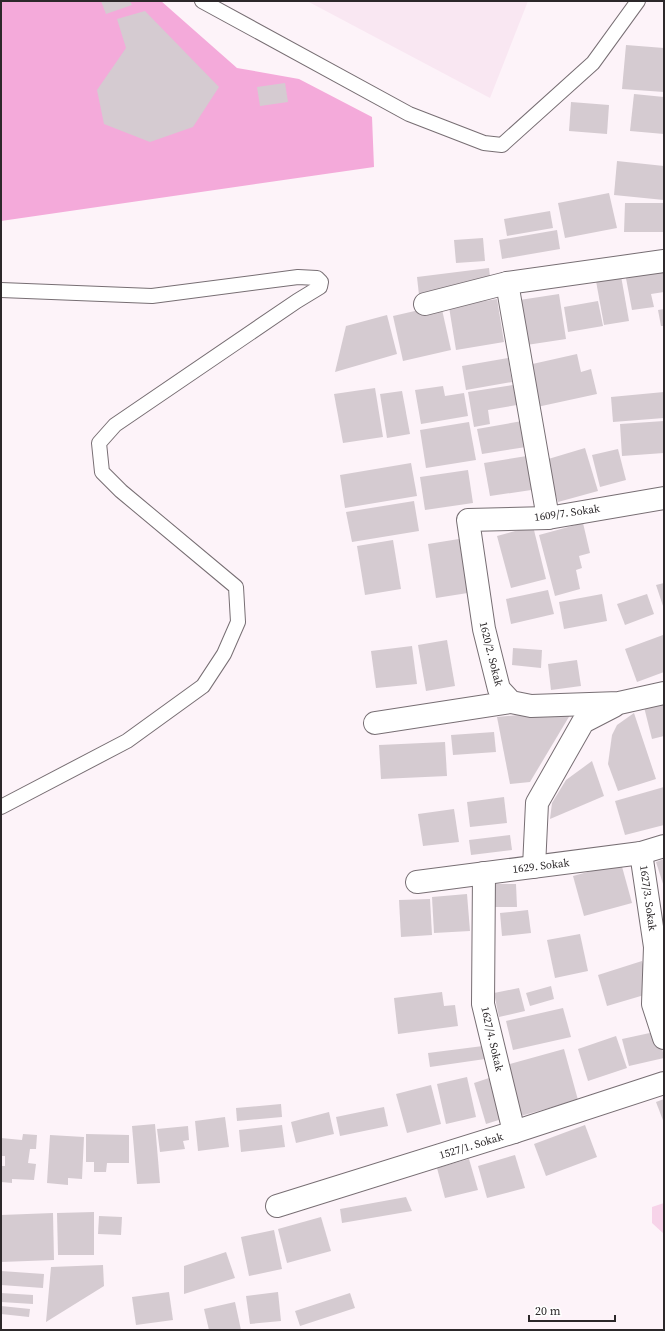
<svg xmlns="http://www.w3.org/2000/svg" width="665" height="1331" font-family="'Source Serif 4',serif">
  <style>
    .built { fill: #f9e7f2 }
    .green { fill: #f4aada }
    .water { fill: #f7d3e9 }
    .building { fill: #d5cbd1 }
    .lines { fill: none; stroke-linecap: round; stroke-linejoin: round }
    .service-casing { stroke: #776e73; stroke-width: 16 }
    .minor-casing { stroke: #776e73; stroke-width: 24 }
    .tertiary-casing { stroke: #776e73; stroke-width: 24 }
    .service { stroke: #fff; stroke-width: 14 }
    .minor { stroke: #fff; stroke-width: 22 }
    .tertiary { stroke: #fff; stroke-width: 22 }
    .labels { text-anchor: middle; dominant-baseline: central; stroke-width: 3; stroke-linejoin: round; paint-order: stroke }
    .street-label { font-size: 11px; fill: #2c282a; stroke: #fff }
  </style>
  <rect width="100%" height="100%" fill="#fdf3f9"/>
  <polygon class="built" points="307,1 528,1 490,98"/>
  <polygon class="green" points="1,1 161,1 237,68 299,79 372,117 374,167 1,221"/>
  <polygon class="water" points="664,1203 664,1234 652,1223 652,1207"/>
  <g class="building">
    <polygon points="101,1 130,1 132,5 106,14"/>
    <polygon points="145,11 219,87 193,127 150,142 104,124 97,90 126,48 117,19"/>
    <polygon points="626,45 664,48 664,92 622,89"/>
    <polygon points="285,83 288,102 260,106 257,87"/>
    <polygon points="634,94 664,97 664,134 630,131"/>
    <polygon points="571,102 609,105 607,134 569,131"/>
    <polygon points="617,161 664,166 664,200 614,195"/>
    <polygon points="609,193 617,228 565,238 558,203"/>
    <polygon points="625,203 663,203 663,232 624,232"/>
    <polygon points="550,211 553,228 507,236 504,219"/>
    <polygon points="557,230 560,249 502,259 499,240"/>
    <polygon points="483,238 485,261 456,263 454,240"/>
    <polygon points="664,266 664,292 651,294 654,307 632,310 625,273"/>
    <polygon points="489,268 491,286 419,295 417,277"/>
    <polygon points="621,276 629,321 604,325 596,281"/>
    <polygon points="559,294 566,339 520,346 513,301"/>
    <polygon points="497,299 504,342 456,350 449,307"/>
    <polygon points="598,301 603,326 568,332 564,307"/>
    <polygon points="441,305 451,350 403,361 393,316"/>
    <polygon points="664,309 664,326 661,326 658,310"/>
    <polygon points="387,315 397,354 335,372 346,326"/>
    <polygon points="577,354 581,372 591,369 597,394 537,407 528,365"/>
    <polygon points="508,358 512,382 466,390 462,366"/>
    <polygon points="513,385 517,405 488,410 490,424 474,427 468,392"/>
    <polygon points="443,386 445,396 464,393 468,416 421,424 415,390"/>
    <polygon points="375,388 383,437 343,443 334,394"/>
    <polygon points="402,391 410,434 387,438 380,394"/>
    <polygon points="664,392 664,418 613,422 611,397"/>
    <polygon points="522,421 526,447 482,454 477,429"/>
    <polygon points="664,421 664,453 622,456 620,424"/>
    <polygon points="469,422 476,460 426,468 420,430"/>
    <polygon points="585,448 598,491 558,502 545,460"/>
    <polygon points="618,449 626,480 600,487 592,455"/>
    <polygon points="533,455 538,489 490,496 484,463"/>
    <polygon points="411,463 417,496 345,508 340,475"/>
    <polygon points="468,470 473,503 425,510 420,477"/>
    <polygon points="414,501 419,531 352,542 346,512"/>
    <polygon points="583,523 590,553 579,556 582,568 576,570 580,589 555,596 539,535"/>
    <polygon points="533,526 546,579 511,588 497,536"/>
    <polygon points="465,538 474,592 436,598 428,544"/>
    <polygon points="393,540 401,589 365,595 357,546"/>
    <polygon points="664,583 664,609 656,585"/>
    <polygon points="548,590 554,614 511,624 506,599"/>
    <polygon points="602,594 607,621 564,629 559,602"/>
    <polygon points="647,594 654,614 625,625 617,604"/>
    <polygon points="663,635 664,638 664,672 637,682 625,649"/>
    <polygon points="447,640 455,686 426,691 418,645"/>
    <polygon points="412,646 417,684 376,688 371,651"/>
    <polygon points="513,648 542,650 541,668 512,665"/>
    <polygon points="577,660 581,686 551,690 548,664"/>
    <polygon points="664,698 664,736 652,739 643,703"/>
    <polygon points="573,710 530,782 510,784 497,717"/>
    <polygon points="634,713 656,779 618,791 608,764 612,735 617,725"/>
    <polygon points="494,732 496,752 453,755 451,735"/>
    <polygon points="445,742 447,776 381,779 379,745"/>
    <polygon points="592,761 604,796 550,819 552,803 566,780"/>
    <polygon points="664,787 664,825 625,835 615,801"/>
    <polygon points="504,797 507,823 470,827 467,802"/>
    <polygon points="454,809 459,842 423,846 418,814"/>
    <polygon points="510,835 512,850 471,855 469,840"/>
    <polygon points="664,859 664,887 656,862"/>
    <polygon points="621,863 632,903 584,916 573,876"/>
    <polygon points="493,884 516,884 517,907 493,907"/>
    <polygon points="467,894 470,931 434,933 432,897"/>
    <polygon points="430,899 432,935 401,937 399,900"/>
    <polygon points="528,910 531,933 502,936 500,913"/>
    <polygon points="580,934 588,971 555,978 547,940"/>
    <polygon points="642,961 651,993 607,1006 598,975"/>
    <polygon points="551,986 554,999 530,1006 526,993"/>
    <polygon points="519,988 525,1011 499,1017 494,993"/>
    <polygon points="442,992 444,1006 455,1005 458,1026 398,1034 394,998"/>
    <polygon points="563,1008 571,1037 513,1050 506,1021"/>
    <polygon points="659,1031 664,1058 629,1066 622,1039"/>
    <polygon points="616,1036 627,1068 588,1081 578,1049"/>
    <polygon points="483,1046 485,1059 430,1067 428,1053"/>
    <polygon points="564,1049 578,1100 517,1117 503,1066"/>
    <polygon points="467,1077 476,1117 446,1124 437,1084"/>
    <polygon points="492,1077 505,1118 486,1124 474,1083"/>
    <polygon points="431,1085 441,1124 407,1133 396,1094"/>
    <polygon points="664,1099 664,1123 656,1102"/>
    <polygon points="281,1104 282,1117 237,1121 236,1108"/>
    <polygon points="384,1107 388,1126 340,1136 336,1117"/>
    <polygon points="329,1112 334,1134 296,1143 291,1122"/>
    <polygon points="225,1117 229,1147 198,1151 195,1121"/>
    <polygon points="155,1124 160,1183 137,1184 132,1126"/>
    <polygon points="282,1125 285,1147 241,1152 239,1130"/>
    <polygon points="585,1125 597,1157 546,1176 534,1144"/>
    <polygon points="188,1126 189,1140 183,1141 185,1149 160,1152 157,1129"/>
    <polygon points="23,1134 37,1135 36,1149 30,1149 28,1163 36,1164 34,1180 12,1179 12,1183 1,1182 1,1166 5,1166 5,1156 1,1156 1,1138 22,1140"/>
    <polygon points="86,1134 129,1135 129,1163 107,1163 106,1172 94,1172 94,1162 86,1162"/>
    <polygon points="50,1135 84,1137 82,1179 68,1178 68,1185 47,1183"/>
    <polygon points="515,1155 525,1188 487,1198 478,1166"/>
    <polygon points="469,1159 478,1190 445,1198 437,1168"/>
    <polygon points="406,1197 412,1211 342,1223 340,1209"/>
    <polygon points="94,1212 94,1255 58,1255 57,1213"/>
    <polygon points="53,1213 54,1260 1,1262 1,1215"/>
    <polygon points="99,1216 122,1217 121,1235 98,1234"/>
    <polygon points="321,1217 331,1251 287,1263 278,1229"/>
    <polygon points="274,1230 282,1269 249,1276 241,1237"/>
    <polygon points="226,1252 235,1278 184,1294 184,1266"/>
    <polygon points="103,1265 104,1286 46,1322 51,1267"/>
    <polygon points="1,1271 44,1274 43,1288 1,1285"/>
    <polygon points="169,1292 173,1320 136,1325 132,1297"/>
    <polygon points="278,1292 281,1321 250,1324 246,1296"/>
    <polygon points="1,1293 33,1295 33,1304 1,1302"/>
    <polygon points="350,1293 355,1308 300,1326 295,1311"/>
    <polygon points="235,1302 241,1330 209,1330 204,1309"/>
    <polygon points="1,1306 30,1309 29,1317 1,1314"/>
  </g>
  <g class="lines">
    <g class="service-casing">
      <g id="service">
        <polyline points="202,1 409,114 484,143 502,145 593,63 638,1"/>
        <polyline points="1,290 152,296 298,277 317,278 321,282 320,287 297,301 115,425 99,443 102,472 121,491 236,587 238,622 224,654 203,686 127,741 1,807"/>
      </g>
    </g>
    <g class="minor-casing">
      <g id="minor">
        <polyline points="507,283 548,518"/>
        <polyline points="664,498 548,518 468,520 484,629 499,689 511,702 531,706 619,703 664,693"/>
        <polyline points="375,723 511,702"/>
        <polyline points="641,853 655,947 653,1004 664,1038"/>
        <polyline points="534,867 537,803 583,722 614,706"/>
        <polyline points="484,873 483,1004 514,1132"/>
        <polyline points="417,882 641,853 664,846"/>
        <polyline points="277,1206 514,1132 664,1083"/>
      </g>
    </g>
    <g class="tertiary-casing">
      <polyline id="tertiary" points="425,304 507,283 664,261"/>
    </g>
    <use href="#service" class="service"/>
    <use href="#minor" class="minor"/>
    <use href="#tertiary" class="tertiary"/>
  </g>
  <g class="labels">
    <g class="street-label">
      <text transform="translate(567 513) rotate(-8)">1609/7. Sokak</text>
      <text transform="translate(491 654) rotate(76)">1620/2. Sokak</text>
      <text transform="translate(541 866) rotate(-7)">1629. Sokak</text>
      <text transform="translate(648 898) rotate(82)">1627/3. Sokak</text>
      <text transform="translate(492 1039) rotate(77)">1627/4. Sokak</text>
      <text transform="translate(471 1146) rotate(-17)">1527/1. Sokak</text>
    </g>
  </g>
  <rect width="665" height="1331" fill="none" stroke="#2c282a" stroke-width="4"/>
  <path d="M529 1315v6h86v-6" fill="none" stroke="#2c282a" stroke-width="2"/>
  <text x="535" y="1315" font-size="12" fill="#2c282a" stroke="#ffffff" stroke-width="3" paint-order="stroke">20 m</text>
</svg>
